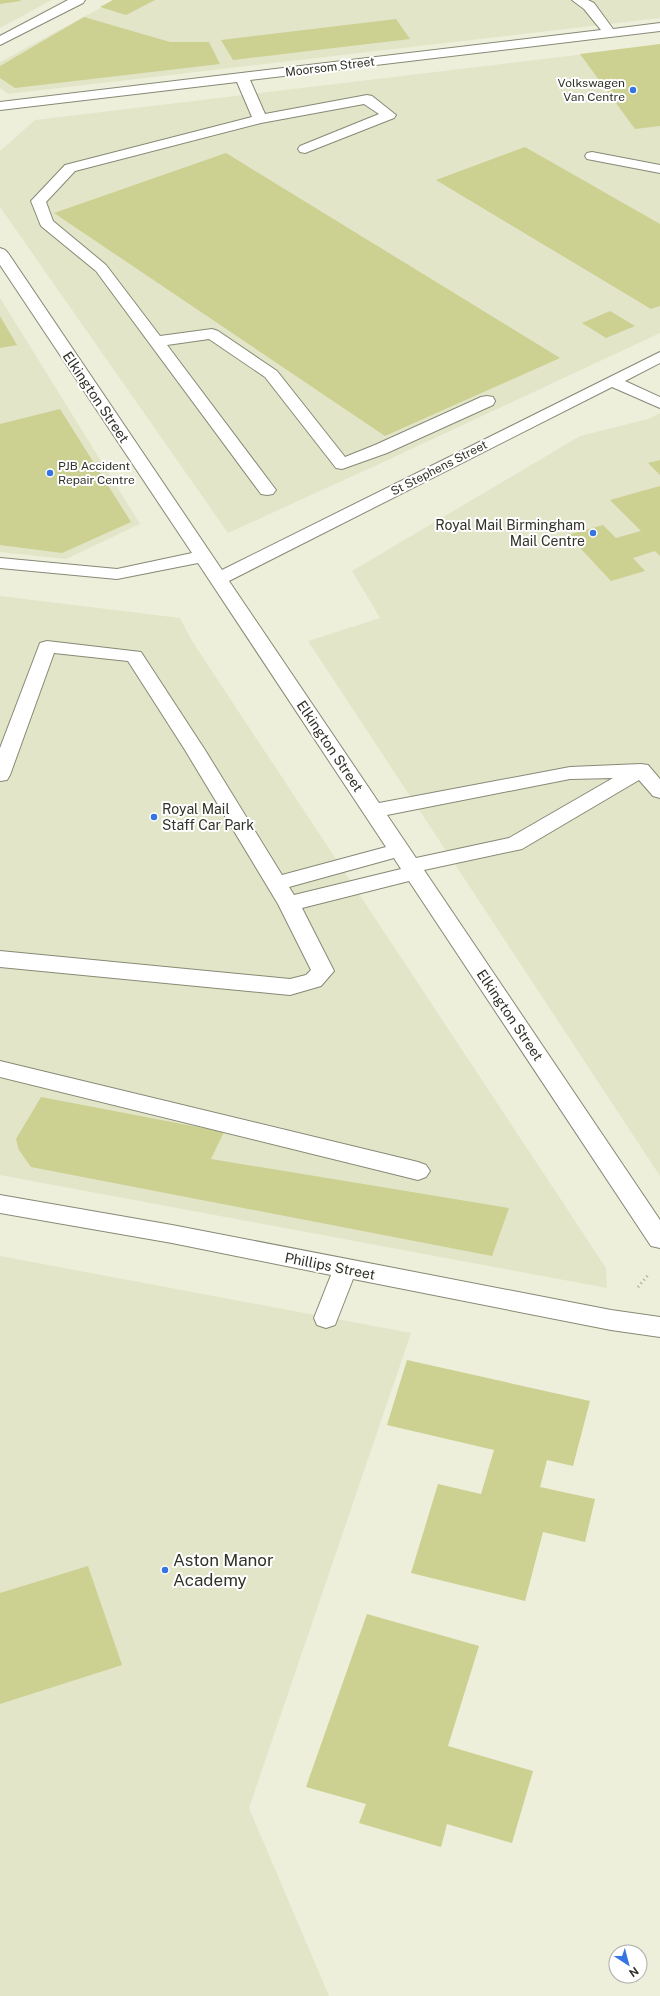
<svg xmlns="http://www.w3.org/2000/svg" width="660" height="1996" font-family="'Public Sans',sans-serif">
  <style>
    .built { fill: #e3e5c8 }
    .building { fill: #ccd091 }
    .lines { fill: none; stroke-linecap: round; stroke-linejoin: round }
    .minor-casing { stroke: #878975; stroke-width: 2 }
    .path { stroke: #a5a696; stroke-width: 3; stroke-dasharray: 1 3.5; stroke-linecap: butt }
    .minor { fill: #fff; fill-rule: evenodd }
    .poi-dot { fill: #3774e3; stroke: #fff; stroke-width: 1.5 }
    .labels { text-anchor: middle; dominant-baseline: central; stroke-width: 4; stroke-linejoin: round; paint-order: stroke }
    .far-street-label { font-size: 12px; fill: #32322a; stroke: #fff }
    .far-poi-label { font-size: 12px; fill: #32322a; stroke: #fff; text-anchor: end }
    .street-label { font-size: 14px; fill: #32322a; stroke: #fff }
    .poi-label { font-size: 14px; fill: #32322a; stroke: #fff; text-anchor: end }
    .near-poi-label { font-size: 17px; fill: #32322a; stroke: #fff; text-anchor: start }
  </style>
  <rect width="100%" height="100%" fill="#edefda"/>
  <g class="built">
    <polygon points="0,0 52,0 0,28"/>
    <polygon points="115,0 660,0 660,18 8,94 0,88 0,62"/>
    <polygon points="660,45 660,333 377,465 228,533 0,207 0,151 35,120"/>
    <polygon points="0,298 140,524 66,559 0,552"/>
    <polygon points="660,413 660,1176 308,641 380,618 352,571 580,436 648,419"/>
    <polygon points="0,596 180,618 192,641 606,1268 607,1288 0,1175"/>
    <polygon points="0,1256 411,1333 249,1808 329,1996 0,1996"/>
  </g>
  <g class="building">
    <polygon points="0,0 20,0 21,1 0,4"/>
    <polygon points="113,0 155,0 126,15 100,7"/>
    <polygon points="84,17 170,42 209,42 220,64 15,88 0,78 0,66"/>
    <polygon points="396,19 410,39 233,60 221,40"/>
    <polygon points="660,44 660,126 635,129 580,54"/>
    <polygon points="525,147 660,224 660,306 651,309 436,180"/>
    <polygon points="226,153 560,358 385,436 54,213"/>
    <polygon points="610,311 635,326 606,338 582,323"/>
    <polygon points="0,316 17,345 0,348"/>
    <polygon points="60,409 131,522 62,553 0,545 0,424"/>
    <polygon points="660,460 660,475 648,463"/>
    <polygon points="660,486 660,556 655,551 633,558 645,571 611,581 568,535 603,525 616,538 641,531 610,500"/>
    <polygon points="41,1097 224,1132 211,1159 509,1208 492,1256 31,1167 19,1150 16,1139"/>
    <polygon points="407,1360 590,1401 573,1466 547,1460 540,1487 595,1499 585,1542 543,1532 525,1601 411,1573 438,1484 481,1494 494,1450 387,1425"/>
    <polygon points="88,1566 122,1665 0,1704 0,1593"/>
    <polygon points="367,1614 479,1646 448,1746 533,1771 512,1843 447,1824 441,1847 359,1823 366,1804 306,1787"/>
  </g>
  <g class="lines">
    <g class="minor-casing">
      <g id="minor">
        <polygon points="68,0 85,0 83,3 0,45 0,36"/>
        <polygon points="572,0 588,0 594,3 613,29 660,23 660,31 250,80 265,114 367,95 372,96 396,115 394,118 305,153 300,152 298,149 300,146 379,114 364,104 261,123 75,171 46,202 53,221 106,265 160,336 212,329 218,331 277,371 345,457 375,445 481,397 487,396 493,397 495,401 493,405 387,453 342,469 336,468 265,377 209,339 167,345 276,490 273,494 267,495 261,494 96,271 41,226 31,201 65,165 252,117 237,82 0,110 0,102 601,30 584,9"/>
        <polygon points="592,152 660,165 660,173 587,159 585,156 587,153"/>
        <path d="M0,248l5,2 3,3 214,317 438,-218v11l-35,18 35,16v11l-48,-21 -383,194 150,222 191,-36 71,-3 7,1 12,14v19l-7,-2 -14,-16 -117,69 -98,21 236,350v28l-9,-2 -242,-365 -107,27 32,63 -13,15 -31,9 -290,-28v-16l290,28 16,-4 5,-5 -33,-66 -93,-154 -57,-89 -74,-8 -44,122 -3,5 -7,1v-33l40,-105 7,-2 94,11 64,98 77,125 104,-28 -188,-284 -81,16 -117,-11v-10l117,11 75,-16 -192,-288zM613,778l-104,60 -93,20 -29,-43 183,-36zM394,858l7,11 -107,26 -5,-8z"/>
        <polygon points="0,1061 418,1162 426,1165 430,1171 426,1177 418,1180 0,1077"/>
        <polygon points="0,1195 172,1225 611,1310 660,1317 660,1337 611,1330 353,1279 335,1325 326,1328 317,1325 314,1318 331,1275 172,1243 0,1213"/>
      </g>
    </g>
    <polyline class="path" points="638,1287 649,1274"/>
    <use href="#minor" class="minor"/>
  </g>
  <g class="poi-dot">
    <circle cx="633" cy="90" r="4"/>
    <circle cx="50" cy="473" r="4"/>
    <circle cx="593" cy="533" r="4"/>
    <circle cx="154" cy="817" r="4"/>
    <circle cx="165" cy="1570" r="4"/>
  </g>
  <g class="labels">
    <g class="far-street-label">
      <text transform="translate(330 67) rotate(-7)">Moorsom Street</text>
      <text transform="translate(439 468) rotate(-27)">St Stephens Street</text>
    </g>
    <g class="far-poi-label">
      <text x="625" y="83">Volkswagen<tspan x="625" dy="14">Van Centre</tspan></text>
      <text x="58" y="466" text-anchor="start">PJB Accident<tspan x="58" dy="14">Repair Centre</tspan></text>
    </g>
    <g class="street-label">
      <text transform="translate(96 397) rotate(56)">Elkington Street</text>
      <text transform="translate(330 746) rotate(56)">Elkington Street</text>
      <text transform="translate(510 1015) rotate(56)">Elkington Street</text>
      <text transform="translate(330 1266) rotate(11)">Phillips Street</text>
    </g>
    <g class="poi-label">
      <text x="585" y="525">Royal Mail Birmingham<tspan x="585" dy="16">Mail Centre</tspan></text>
      <text x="162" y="809" text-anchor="start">Royal Mail<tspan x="162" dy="16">Staff Car Park</tspan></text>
    </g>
    <g class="near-poi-label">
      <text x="173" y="1560">Aston Manor<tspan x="173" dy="20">Academy</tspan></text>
    </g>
  </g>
  <g transform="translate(628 1964) rotate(144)"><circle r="19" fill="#ffffff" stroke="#adadaa"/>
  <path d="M0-3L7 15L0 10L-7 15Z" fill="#3774e3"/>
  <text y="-6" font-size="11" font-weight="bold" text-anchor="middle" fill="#32322a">N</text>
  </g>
</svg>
